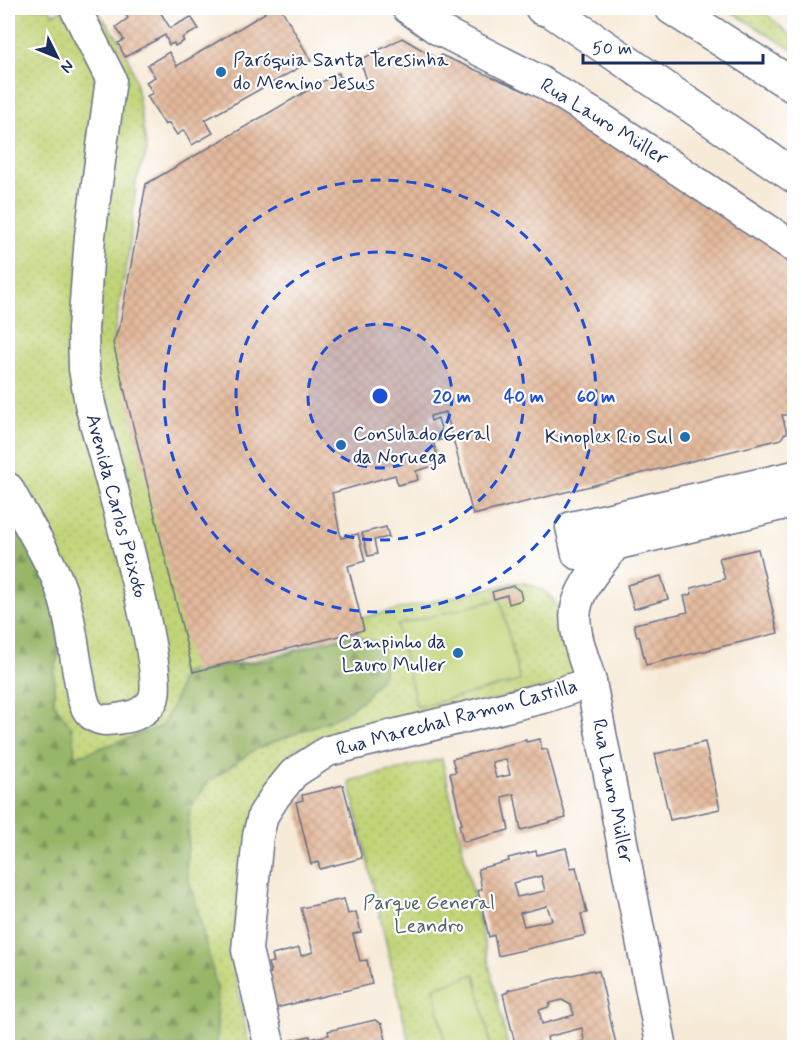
<svg xmlns="http://www.w3.org/2000/svg" width="802" height="1055" font-family="Mynerve,sans-serif">
  <style>
    .green { fill: url(#green-dots); stroke: #6e826a; stroke-width: 1.5 }
    .forest { fill: url(#forest-firs); stroke: #5a7263; stroke-width: 1.5 }
    .pitch { fill: #c1d477; stroke: #6e826a; stroke-width: 1.5 }
    .building { fill: url(#building-cross-hatch); fill-rule: evenodd }
    .lines { fill: none; stroke-linecap: round; stroke-linejoin: round }
    .minor-casing { stroke: #687088; stroke-width: 33 }
    .highway-casing { stroke: #687088; stroke-width: 36 }
    .minor { stroke: #fff; stroke-width: 30 }
    .highway { stroke: #fff; stroke-width: 33 }
    .ring { fill: none; stroke: #1d4ed8; stroke-width: 3; stroke-dasharray: 10 8 }
    .poi-dot { fill: #1f6fb2; stroke: #fff; stroke-width: 2 }
    .labels { text-anchor: middle; dominant-baseline: central; stroke-width: 4.5; stroke-linejoin: round; paint-order: stroke }
    .poi-label { font-size: 20px; fill: #1b2f5e; stroke: #fff; text-anchor: start }
    .street-label { font-size: 20px; fill: #1b2f5e; stroke: #fff }
    .park-label { font-size: 20px; fill: #4d6166; stroke: #fff }
    .centre { fill: #1d4ed8; stroke: #fff; stroke-width: 3 }
    .ring-label { font-size: 18px; text-anchor: middle; font-weight: bold; fill: #1d4ed8; stroke: #fff; stroke-width: 4.5; stroke-linejoin: round; paint-order: stroke }
  </style>
  <defs>
    <pattern id="green-dots" width="8" height="8" patternUnits="userSpaceOnUse" patternTransform="scale(1.5)"><rect width="8" height="8" fill="#c1d477"/><path d="M2 2h.1M6 6h.1" fill="none" stroke="#a5b669" stroke-width="1.8" stroke-linecap="round"/></pattern>
    <pattern id="forest-firs" width="22" height="20" patternUnits="userSpaceOnUse" patternTransform="scale(1.5)"><rect width="22" height="20" fill="#98b668"/><path d="M5 1l3.5 6h-7zM16 11l3.5 6h-7z" fill="#7b9459"/></pattern>
    <pattern id="building-cross-hatch" width="8" height="8" patternUnits="userSpaceOnUse" patternTransform="scale(1.5)"><rect width="8" height="8" fill="#e3b99b"/><path d="M0 0l8 8M0 8l8-8" fill="none" stroke="#c29f88"/></pattern>
  </defs>
  <rect width="100%" height="100%" fill="#fff"/>
  <filter id="ink" filterUnits="userSpaceOnUse"><feTurbulence type="fractalNoise" baseFrequency=".0167" numOctaves="2"/><feDisplacementMap in="SourceGraphic" scale="12" xChannelSelector="R" yChannelSelector="G"/><feConvolveMatrix kernelMatrix="1 2 1 2 8 2 1 2 1" color-interpolation-filters="sRGB"/></filter>
  <filter id="wash" filterUnits="userSpaceOnUse"><feTurbulence type="fractalNoise" baseFrequency=".008" numOctaves="4" result="noise"/><feDisplacementMap in="SourceGraphic" scale="24" xChannelSelector="R" yChannelSelector="G"/><feGaussianBlur stdDeviation="1.35" result="paint"/><feColorMatrix in="noise" values="0 0 0 0 0 0 0 0 0 0 0 0 0 0 0 0 0 1.4 0 .05"/><feComposite in="paint" operator="in"/></filter>
  <g filter="url(#wash)">
    <rect width="100%" height="100%" fill="#f7ead7"/>
    <g class="green">
      <path d="M8,8h40l6,6 10,-6h31l30,39 10,31 12,73 -11,31 -6,62 -16,91 88,328 31,1 16,-2 110,-29 -3,-14 161,-37c52,5 50,57 59,98l-281,69 -15,19 -45,208 14,71h-241z"/>
      <polygon points="726,8 759,8 794,38 794,51"/>
      <polygon points="442,759 508,1047 410,1047 349,781"/>
    </g>
    <polygon class="forest" points="8,498 53,581 62,641 54,671 54,704 72,727 75,757 163,726 175,699 183,672 271,660 325,641 354,636 383,643 384,673 365,698 340,716 256,749 207,783 190,809 186,871 195,899 217,989 217,1047 8,1047"/>
    <g class="pitch">
      <polygon points="500,599 520,681 417,707 397,625"/>
      <polygon points="475,974 491,1047 446,1047 434,988"/>
    </g>
    <g id="blocks">
      <g class="building">
        <polygon points="122,8 163,8 159,10 170,28 191,17 199,29 182,38 184,41 175,46 174,43 169,45 165,35 125,57 118,43 124,40 116,27 128,18"/>
        <polygon points="262,8 281,8 311,61 205,120 213,133 192,145 184,130 177,135 169,123 165,125 147,96 153,93 146,82 155,77 147,65 169,52 177,66 265,13"/>
        <polygon points="402,38 439,60 441,55 550,102 787,254 789,273 793,274 794,291 794,422 792,415 782,415 787,433 784,434 781,439 473,515 446,412 430,416 431,421 438,418 444,439 433,442 440,464 416,471 418,480 398,485 395,475 332,493 341,538 358,534 365,561 348,566 364,630 193,672 113,343 120,324 146,184 336,74 339,73 343,89 368,83 360,60"/>
        <polygon points="386,527 389,537 374,540 377,554 368,556 362,533"/>
        <polygon points="758,549 778,633 646,665 639,636 637,637 634,624 688,612 684,596 692,594 691,588 725,579 719,558"/>
        <polygon points="661,576 668,599 634,609 627,585"/>
        <polygon points="513,586 520,591 522,600 509,604 507,595 494,599 492,592"/>
        <path d="M540,739l2,11 5,-1 19,69 -45,12 -7,-36 -12,3 7,33 -46,12 -4,-17 3,-1 -12,-51 6,-1 -4,-13 74,-19v2zM506,759l4,16 -14,3 -4,-16z"/>
        <polygon points="705,742 720,809 670,820 655,754"/>
        <polygon points="343,785 362,858 320,869 318,862 311,864 296,802 303,800 302,795"/>
        <path d="M566,848l5,20 5,-1 11,46 -6,1 5,21 -88,21 -4,-21 -5,2 -11,-46 4,-2 -4,-20 31,-8 -1,-3 28,-7 1,4zM541,876l4,15 -28,6 -4,-14zM547,906l5,14 -28,6 -4,-13z"/>
        <polygon points="344,899 348,914 356,912 361,932 353,934 360,961 367,960 372,984 272,1009 263,975 271,973 268,963 274,962 272,955 299,948 301,956 313,952 301,908"/>
        <path d="M593,970l1,2 5,-1 18,77h-43l2,-5 8,-2 -2,-13 -35,9 2,11h-33l-13,-54 5,-2v-2zM562,1000l9,5 3,10 -32,9 -3,-14 10,-3 1,-4z"/>
        <polygon points="375,1020 382,1024 388,1048 281,1048 288,1041 310,1036 310,1039 329,1035 328,1031"/>
      </g>
    </g>
  </g>
  <g filter="url(#ink)">
    <use href="#blocks" fill-opacity="0" stroke="#687088" stroke-width="1.5"/>
    <g class="lines">
      <g class="minor-casing">
        <g id="minor">
          <polyline points="407,8 437,29 540,81 605,121 794,247"/>
          <polyline points="794,476 571,527 577,554 794,502"/>
          <path d="M8,488c17,32 38,63 51,96 11,28 14,60 19,89 3,12 3,29 11,39 9,11 21,8 33,6 12,-1 25,-7 31,-18 14,-29 -52,-251 -63,-296l-6,-35 -1,-40 7,-93 21,-157 -36,-71"/>
          <path d="M615,545c-14,19 -35,40 -39,64 -4,23 9,51 15,73l71,366"/>
          <polyline points="270,1048 247,950 258,836 263,815 276,795 294,773 328,751 547,697 591,682"/>
        </g>
      </g>
      <g class="highway-casing">
        <g id="highway">
          <polyline points="542,8 552,11 794,176"/>
          <polyline points="672,8 794,86"/>
        </g>
      </g>
      <use href="#minor" class="minor"/>
      <use href="#highway" class="highway"/>
    </g>
  </g>
  <circle cx="380" cy="396" r="72" fill="#1d4ed8" fill-opacity=".12"/>
  <g class="ring">
    <circle cx="380" cy="396" r="72"/>
    <circle cx="380" cy="396" r="144"/>
    <circle cx="380" cy="396" r="216"/>
  </g>
  <g class="poi-dot">
    <circle cx="221" cy="72" r="6"/>
    <circle cx="685" cy="437" r="6"/>
    <circle cx="341" cy="445" r="6"/>
    <circle cx="458" cy="653" r="6"/>
  </g>
  <g class="labels">
    <g class="poi-label">
      <text x="233" y="60">Paróquia Santa Teresinha<tspan x="233" dy="23">do Menino Jesus</tspan></text>
      <text x="353" y="434">Consulado Geral<tspan x="353" dy="23">da Noruega</tspan></text>
      <text x="673" y="437" text-anchor="end">Kinoplex Rio Sul</text>
      <text x="446" y="642" text-anchor="end">Campinho da<tspan x="446" dy="23">Lauro Muller</tspan></text>
    </g>
    <g class="street-label">
      <text transform="translate(604 122) rotate(32)">Rua Lauro Müller</text>
      <text transform="translate(116 506) rotate(75)">Avenida Carlos Peixoto</text>
      <text transform="translate(457 718) rotate(-15)">Rua Marechal Ramon Castilla</text>
      <text transform="translate(612 791) rotate(79)">Rua Lauro Müller</text>
    </g>
    <g class="park-label">
      <text x="429" y="903">Parque General<tspan x="429" dy="23">Leandro</tspan></text>
    </g>
  </g>
  <circle cx="380" cy="396" r="9" class="centre"/>
  <g class="ring-label">
    <text x="452" y="402">20 m</text>
    <text x="524" y="402">40 m</text>
    <text x="596" y="402">60 m</text>
  </g>
  <rect width="802" height="1055" fill="none" stroke="#fff" stroke-width="30"/>
  <g transform="translate(57 57) rotate(133)" stroke="#ffffff" stroke-width="4.5" paint-order="stroke">
  <path d="M0-4.5L10 22L0 15L-10 22Z" fill="#1b2f5e"/>
  <text y="-9" font-size="16" font-weight="bold" text-anchor="middle" fill="#1b2f5e">N</text>
  </g>
  <path d="M583 54v9h180v-9" fill="none" stroke="#1b2f5e" stroke-width="3"/>
  <text x="592" y="54" font-size="18" fill="#1b2f5e" stroke="#ffffff" stroke-width="4.5" paint-order="stroke">50 m</text>
</svg>
